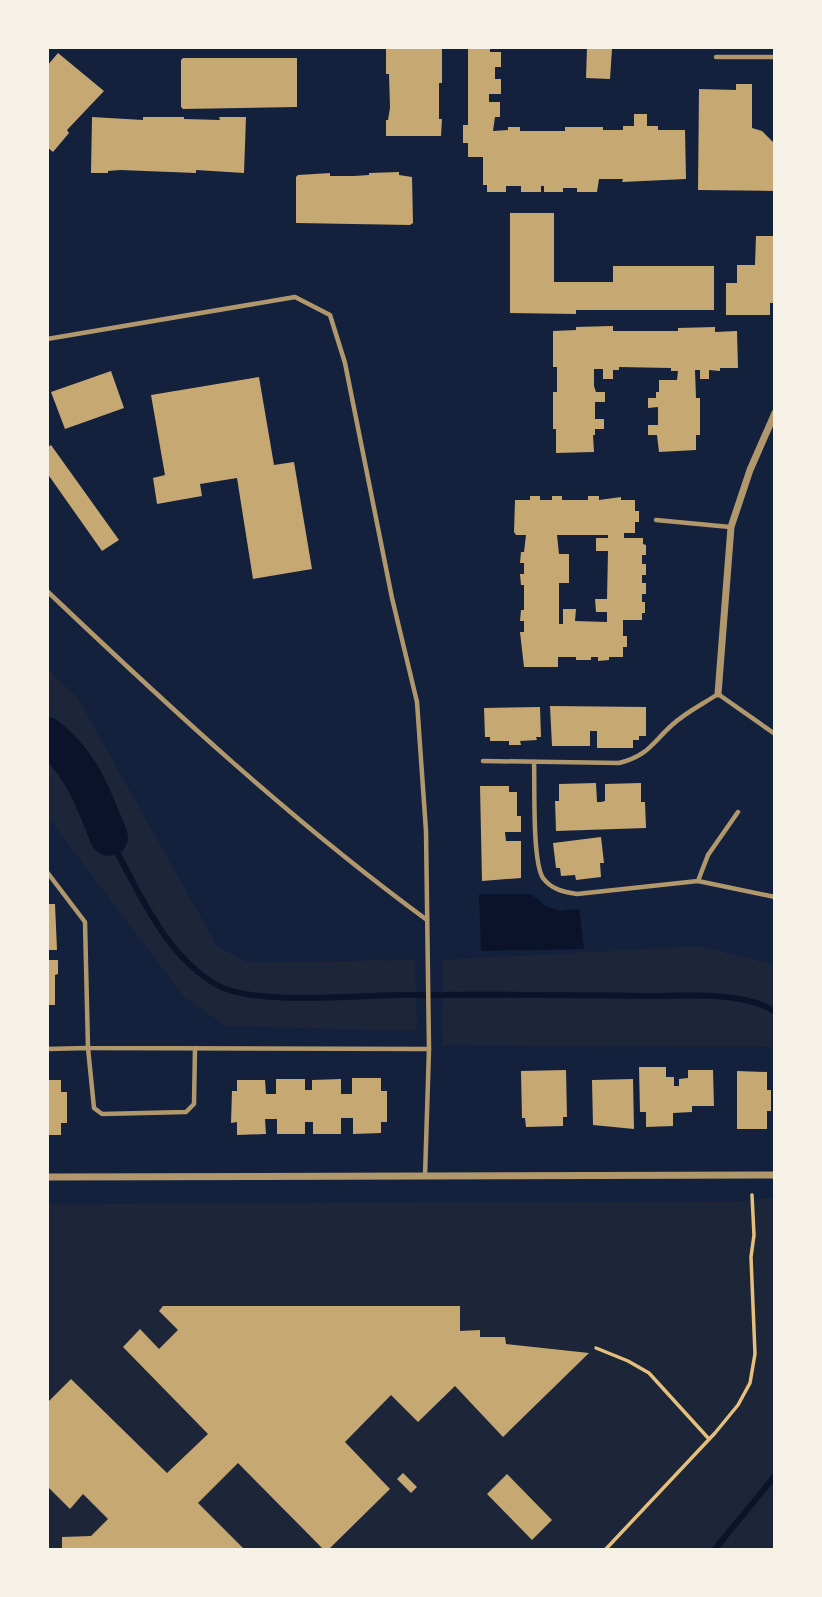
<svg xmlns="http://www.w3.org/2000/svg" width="822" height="1597" font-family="'Roboto Condensed',sans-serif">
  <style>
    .green { fill: #1d2539 }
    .water { fill: #0b132b }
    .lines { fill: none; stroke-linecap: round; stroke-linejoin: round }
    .stream { stroke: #0b132b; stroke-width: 6 }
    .river { stroke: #0b132b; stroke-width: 38 }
    .building { fill: #c6a872; fill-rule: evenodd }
    .path { stroke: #e5c07b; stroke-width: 3.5 }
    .service { stroke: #b1986c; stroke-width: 4.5 }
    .minor { stroke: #b1986c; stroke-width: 7 }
  </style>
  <rect width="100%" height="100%" fill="#14213d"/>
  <g class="green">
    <polygon points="47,669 77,697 217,946 247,962 415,960 417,1031 226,1026 184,997 47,816"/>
    <polygon points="699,946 775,965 775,1047 442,1045 443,960"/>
    <polygon points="775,1197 775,1550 47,1550 47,1204 743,1201"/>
  </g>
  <polygon class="water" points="479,894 531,894 546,906 560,911 579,909 584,949 481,951"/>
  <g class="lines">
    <g class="stream">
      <path d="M109,837c28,51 55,118 108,148 37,21 139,10 184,10 83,-1 166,0 250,1 34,0 96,-5 124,16"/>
      <polyline points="714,1550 775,1476"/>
    </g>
    <path class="river" d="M47,736c36,29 45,60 62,101"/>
  </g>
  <g class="building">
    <polygon points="386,47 442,47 442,83 439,83 439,119 442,119 441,136 386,136 386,120 388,120 390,108 389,74 386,74"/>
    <polygon points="468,47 490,47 490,52 501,52 501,67 495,67 495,79 501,79 501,94 489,94 489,102 500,102 500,117 495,117 493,131 508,130 508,127 520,127 520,131 565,131 565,127 603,127 603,130 623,130 623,126 634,126 634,114 647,114 647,126 658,126 658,130 685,130 686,179 622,182 623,179 599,179 597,192 577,192 577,188 563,188 563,192 544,192 544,186 541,186 541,192 521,192 521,186 506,186 506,192 487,192 487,185 483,185 483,157 468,157 468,143 463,143 463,125 468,125"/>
    <polygon points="587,48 612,49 610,79 586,78"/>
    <polygon points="58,53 104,91 67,130 69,133 53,152 47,147 47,66"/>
    <polygon points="183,58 297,58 297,107 183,109 181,107 181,60"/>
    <polygon points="736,84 752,84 752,128 762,131 773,142 775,150 775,191 698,190 699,89 736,90"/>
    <polygon points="92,117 143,120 143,117 184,117 184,119 220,120 219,117 246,117 244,173 196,170 196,173 120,170 108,171 108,173 91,173"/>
    <polygon points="399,172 399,175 412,177 413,223 410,225 296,223 296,177 298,175 330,173 330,176 354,176 369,175 369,173"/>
    <polygon points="510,213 554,213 554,282 613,282 613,266 714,266 714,310 576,310 576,314 510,313"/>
    <polygon points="756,236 775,236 775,291 774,303 770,303 770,315 726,315 726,283 737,283 737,265 755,265"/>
    <polygon points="613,326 613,331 678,331 678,328 715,327 715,332 737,331 738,368 720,368 720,371 709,370 709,379 700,379 700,370 695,370 696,398 700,398 700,435 696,435 696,450 659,452 657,435 648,435 648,425 658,425 658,407 648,408 648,398 656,398 656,392 659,392 659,380 677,380 678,371 671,371 671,368 619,367 619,370 613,370 613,379 603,379 603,369 594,369 594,386 596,392 605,392 605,402 595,402 595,419 604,419 604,429 595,429 595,435 593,435 594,452 556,453 556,429 553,429 553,392 557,392 557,367 553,367 553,331 576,330 576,327"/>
    <polygon points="111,371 124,408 65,429 51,392"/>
    <polygon points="259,377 274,465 294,462 312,569 253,579 237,478 200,484 202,496 157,504 153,478 165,475 151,395"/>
    <polygon points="51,445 119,540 102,551 47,473 47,448"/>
    <path d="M530,496h10v4h12v-4h10v4h26v-4h11v4l22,-3v3h14v11h4v11h-4v11h-11v5h19v6l3,1v10h-4v9h4v11h-4v8h4v11h-4v8h3v11h-3v7h-19v16h4v11h-4v10h-14v3l-11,1v-4h-7v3h-15v-3h-18v10h-34l-4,-35h4v-11h-4l1,-11h3v-25h-3l-1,-11h4v-11h-4l1,-11h3l2,-17h-10l-2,-3 1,-32h15zM557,535h51v3h-12v13h12l-1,48h-12l1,13h11v10l-32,-1 1,-12h-13v15h-4v-41h10v-29h-10z"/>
    <polygon points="550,706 646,707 646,736 639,736 639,740 633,740 633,748 597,748 597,731 590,731 590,746 552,746"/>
    <polygon points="540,707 541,737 536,737 537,740 520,741 521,745 509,745 509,741 490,741 490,737 485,737 484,708"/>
    <polygon points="596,783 597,802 601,802 605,801 605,784 641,783 641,802 645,802 646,828 556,831 555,801 559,801 559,784"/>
    <polygon points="480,786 509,786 509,792 517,792 517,816 521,816 521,832 505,832 506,841 521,841 521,878 482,881"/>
    <polygon points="601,837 604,863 600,863 601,877 576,880 575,875 561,876 560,868 556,868 553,843"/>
    <polygon points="47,904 55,904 57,950 47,950"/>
    <polygon points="47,960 58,960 58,974 55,975 55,1005 47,1005"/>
    <polygon points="639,1067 666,1067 666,1077 674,1077 674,1086 679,1086 679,1079 688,1078 688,1070 713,1070 714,1106 692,1106 692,1112 673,1113 673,1126 646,1127 646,1112 640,1112"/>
    <polygon points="566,1070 567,1117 563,1117 563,1126 526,1127 525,1118 522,1118 521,1071"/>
    <polygon points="737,1071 767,1072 767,1090 771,1090 771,1111 767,1111 767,1129 737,1129"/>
    <polygon points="352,1078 381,1078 381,1091 387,1091 387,1122 381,1122 381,1133 353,1134 353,1118 341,1118 341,1134 313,1134 313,1122 305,1122 305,1134 277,1134 277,1119 265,1119 266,1134 237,1135 237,1122 231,1123 232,1091 237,1091 237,1080 265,1080 266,1094 276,1094 276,1079 305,1079 305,1090 312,1090 312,1080 341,1079 341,1094 352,1094"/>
    <polygon points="633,1079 634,1129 593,1125 592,1080"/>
    <polygon points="47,1080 61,1080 61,1092 67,1092 67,1123 61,1123 61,1135 47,1135"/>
    <polygon points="163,1306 460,1306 460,1331 480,1330 480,1337 505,1337 506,1344 589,1353 503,1437 455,1386 418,1422 391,1395 345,1442 390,1489 328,1550 324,1550 238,1463 198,1503 245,1550 62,1550 62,1537 91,1536 108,1519 83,1494 70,1509 47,1486 47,1403 71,1379 167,1473 208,1434 123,1347 140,1329 159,1349 178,1330 159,1311"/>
    <polygon points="403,1473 417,1487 411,1493 397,1479"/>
    <polygon points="507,1474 552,1520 532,1540 487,1494"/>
  </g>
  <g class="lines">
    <g class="path">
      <polyline points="596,1348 628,1361 649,1373 709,1439"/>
      <polyline points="605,1550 715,1433 738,1405 750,1383 755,1354 751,1257 754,1235 752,1195"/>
    </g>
    <g class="service">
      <polyline points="716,57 775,57"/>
      <polyline points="47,339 295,297 330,315 345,363 392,598 417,702 426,831 429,1049 425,1176"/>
      <polyline points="656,520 730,527"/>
      <path d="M47,591c122,116 245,230 380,329"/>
      <path d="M483,761l136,2c29,-7 33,-20 53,-38 14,-13 31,-21 46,-31l57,40"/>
      <path d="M534,762c1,23 -2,99 9,116 8,11 20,14 34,16l121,-13 10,-26 30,-43"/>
      <polyline points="47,872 85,922 88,1048 429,1049"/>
      <polyline points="698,881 775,897"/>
      <polyline points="47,1049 88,1048 94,1108 102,1114 186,1112 194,1104 195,1048"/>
    </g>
    <g class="minor">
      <polyline points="718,694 731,527 750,470 775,413"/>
      <polyline points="47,1177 775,1175"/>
    </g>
  </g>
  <rect width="822" height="1597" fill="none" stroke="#f6f1e7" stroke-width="98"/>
</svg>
